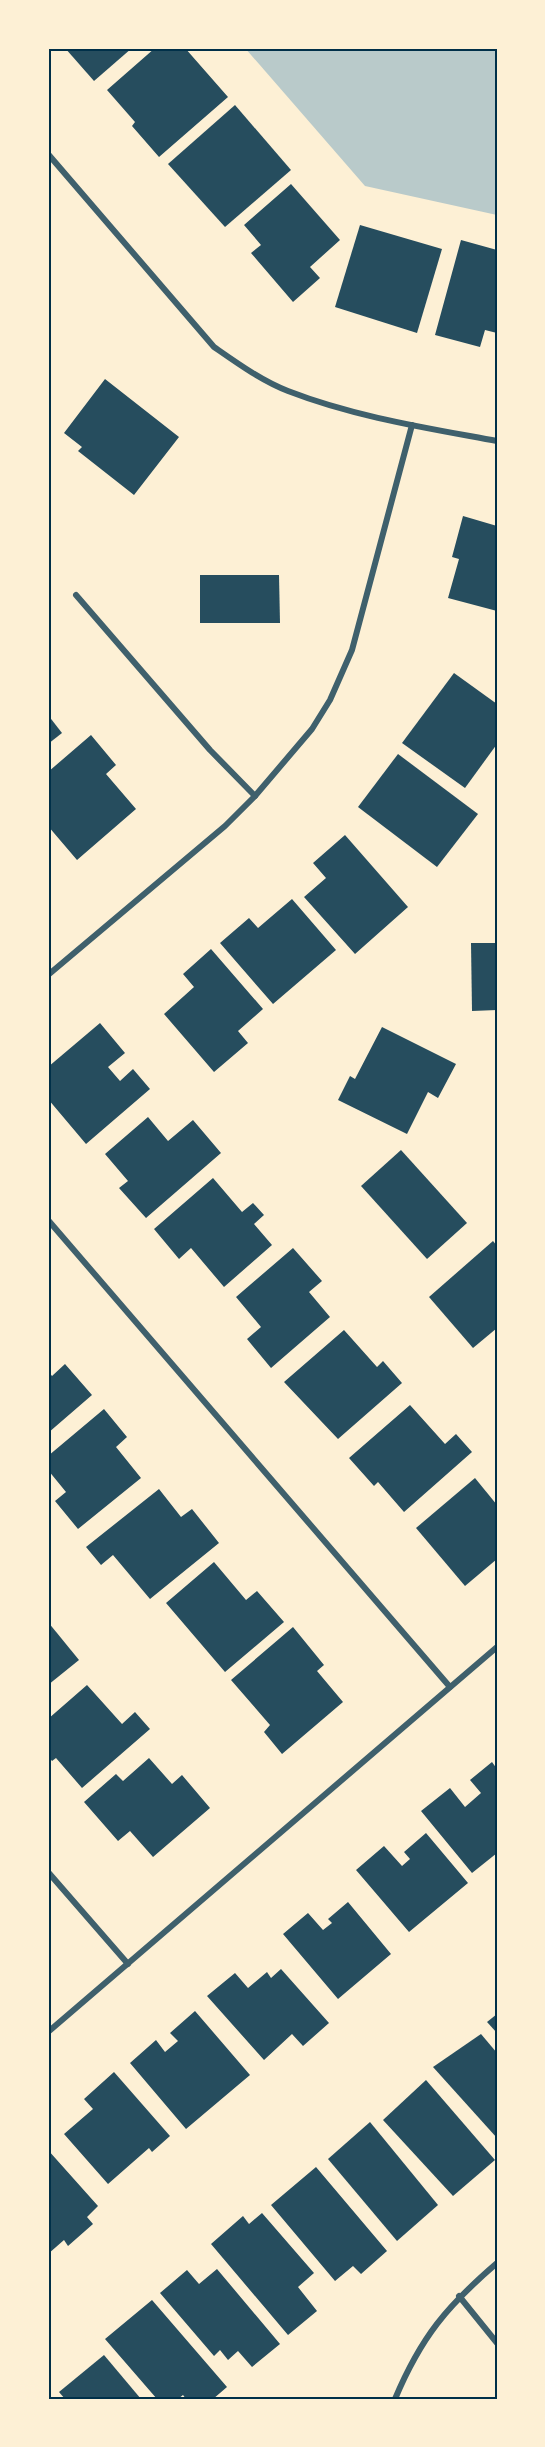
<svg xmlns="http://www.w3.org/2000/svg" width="545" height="2447" font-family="'Nunito Sans',sans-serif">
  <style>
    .green { fill: #b9caca }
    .building { fill: #264d5e }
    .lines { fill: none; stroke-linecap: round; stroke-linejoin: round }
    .minor { stroke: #3f606c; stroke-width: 6 }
    .neatline { fill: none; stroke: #003049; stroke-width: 2 }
  </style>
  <rect width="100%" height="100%" fill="#fdf0d5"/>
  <polygon class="green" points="245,48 497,48 497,215 365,186"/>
  <g class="building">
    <polygon points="65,48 132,48 94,81"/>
    <polygon points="155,48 185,48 228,97 159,157 132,126 135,122 107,90"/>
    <polygon points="235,105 291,170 225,227 168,164"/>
    <polygon points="291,184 340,240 310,267 320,278 293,302 251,253 261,245 244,225"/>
    <polygon points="360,225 442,249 417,333 335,307"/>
    <polygon points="461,240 497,250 497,333 485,330 480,347 435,335"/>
    <polygon points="105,379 179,437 134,495 78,451 82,447 64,433"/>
    <polygon points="463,516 497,526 497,611 448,598 459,559 452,557"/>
    <polygon points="200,575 279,575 280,623 200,623"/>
    <polygon points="454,673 497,704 497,744 465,788 402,743"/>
    <polygon points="48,715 62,733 48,744"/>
    <polygon points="91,735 116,765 106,774 136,809 77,860 48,826 48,772"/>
    <polygon points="398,754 478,814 437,867 358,807"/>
    <polygon points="345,835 408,907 355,954 304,897 326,878 313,863"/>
    <polygon points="292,899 336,950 273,1004 220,943 249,918 258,928"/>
    <polygon points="471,943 497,943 497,1010 472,1011"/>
    <polygon points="211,949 263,1009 238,1031 248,1043 214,1072 164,1014 194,987 183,974"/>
    <polygon points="100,1023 125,1053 108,1067 120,1081 133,1069 150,1089 86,1144 48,1099 48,1067"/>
    <polygon points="382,1027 456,1064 438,1098 428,1092 407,1134 338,1100 350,1076 355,1079"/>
    <polygon points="148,1117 168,1141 193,1120 221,1153 146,1218 119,1188 128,1181 105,1154"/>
    <polygon points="401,1150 467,1223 427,1259 361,1186"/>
    <polygon points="213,1178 242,1212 253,1203 264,1215 254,1224 272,1245 224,1287 191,1248 179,1259 154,1229"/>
    <polygon points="493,1241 497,1246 497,1328 473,1348 429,1297"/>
    <polygon points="293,1248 322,1281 309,1292 330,1317 271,1368 247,1339 261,1327 236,1297"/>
    <polygon points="344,1330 377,1367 383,1361 402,1383 338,1439 284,1382"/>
    <polygon points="65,1364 92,1395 48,1433 48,1371 52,1376"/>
    <polygon points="410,1405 445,1444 456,1434 472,1452 404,1512 378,1482 374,1486 349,1458"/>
    <polygon points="104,1409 127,1437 116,1447 141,1478 78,1529 55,1501 66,1492 48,1470 48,1456"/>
    <polygon points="475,1478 497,1505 497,1559 465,1586 416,1528"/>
    <polygon points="159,1489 181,1517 192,1509 219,1543 150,1599 113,1555 101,1565 86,1547"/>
    <polygon points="214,1562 246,1600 257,1591 284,1622 225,1672 166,1603"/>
    <polygon points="48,1622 79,1660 48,1685"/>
    <polygon points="293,1627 324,1665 317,1671 343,1702 282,1754 264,1732 270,1725 231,1680"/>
    <polygon points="87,1685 122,1724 135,1712 150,1729 82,1788 56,1758 52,1761 48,1756 48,1719"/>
    <polygon points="149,1758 172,1784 182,1775 210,1808 153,1857 130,1831 118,1841 84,1802 116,1774 123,1781"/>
    <polygon points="492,1762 497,1769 497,1853 472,1873 421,1811 450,1788 465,1807 481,1793 470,1780"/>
    <polygon points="426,1833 468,1883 409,1932 356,1870 384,1846 402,1866 410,1859 404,1852"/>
    <polygon points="348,1902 391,1954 338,1999 283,1934 308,1913 323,1930 332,1923 328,1919"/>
    <polygon points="281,1969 329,2023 303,2046 292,2034 264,2060 207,1996 235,1973 248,1988 267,1972 271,1978"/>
    <polygon points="195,2011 250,2075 186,2129 130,2063 156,2040 165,2052 178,2041 170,2033"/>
    <polygon points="497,2014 497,2033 487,2022"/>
    <polygon points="481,2034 497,2053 497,2138 433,2067"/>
    <polygon points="114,2072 170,2136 152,2152 149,2148 108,2184 64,2134 93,2109 84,2099"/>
    <polygon points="426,2080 495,2160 453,2196 383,2120"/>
    <polygon points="370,2122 438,2205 397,2241 328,2159"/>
    <polygon points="48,2150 98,2206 87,2217 93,2224 68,2246 64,2240 48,2254"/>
    <polygon points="316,2167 387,2251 361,2274 353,2266 335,2281 271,2205"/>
    <polygon points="262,2213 314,2273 298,2287 317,2311 288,2335 211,2244 243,2216 249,2224"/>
    <polygon points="217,2269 280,2344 252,2367 238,2351 228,2360 220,2350 214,2356 160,2293 187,2270 199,2284"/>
    <polygon points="152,2300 227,2387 213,2399 186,2399 183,2395 178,2399 157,2399 105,2339"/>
    <polygon points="104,2355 141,2399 65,2399 59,2392"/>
  </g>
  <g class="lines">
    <g class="minor">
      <path d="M48,154l166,193c23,16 48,34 74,44 67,26 139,37 209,50"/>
      <polyline points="76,595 210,750 255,796"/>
      <polyline points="48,975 225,826 255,796 312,729 330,700 352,650 412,425"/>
      <polyline points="48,1220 450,1687"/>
      <polyline points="48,1872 128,1964"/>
      <polyline points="48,2032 497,1647"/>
      <polyline points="459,2296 497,2343"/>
      <path d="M395,2399c26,-62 52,-93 102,-136"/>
    </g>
  </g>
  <rect width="545" height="2447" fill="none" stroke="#fdf0d5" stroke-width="99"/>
  <rect x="50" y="50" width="446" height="2348" class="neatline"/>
</svg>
